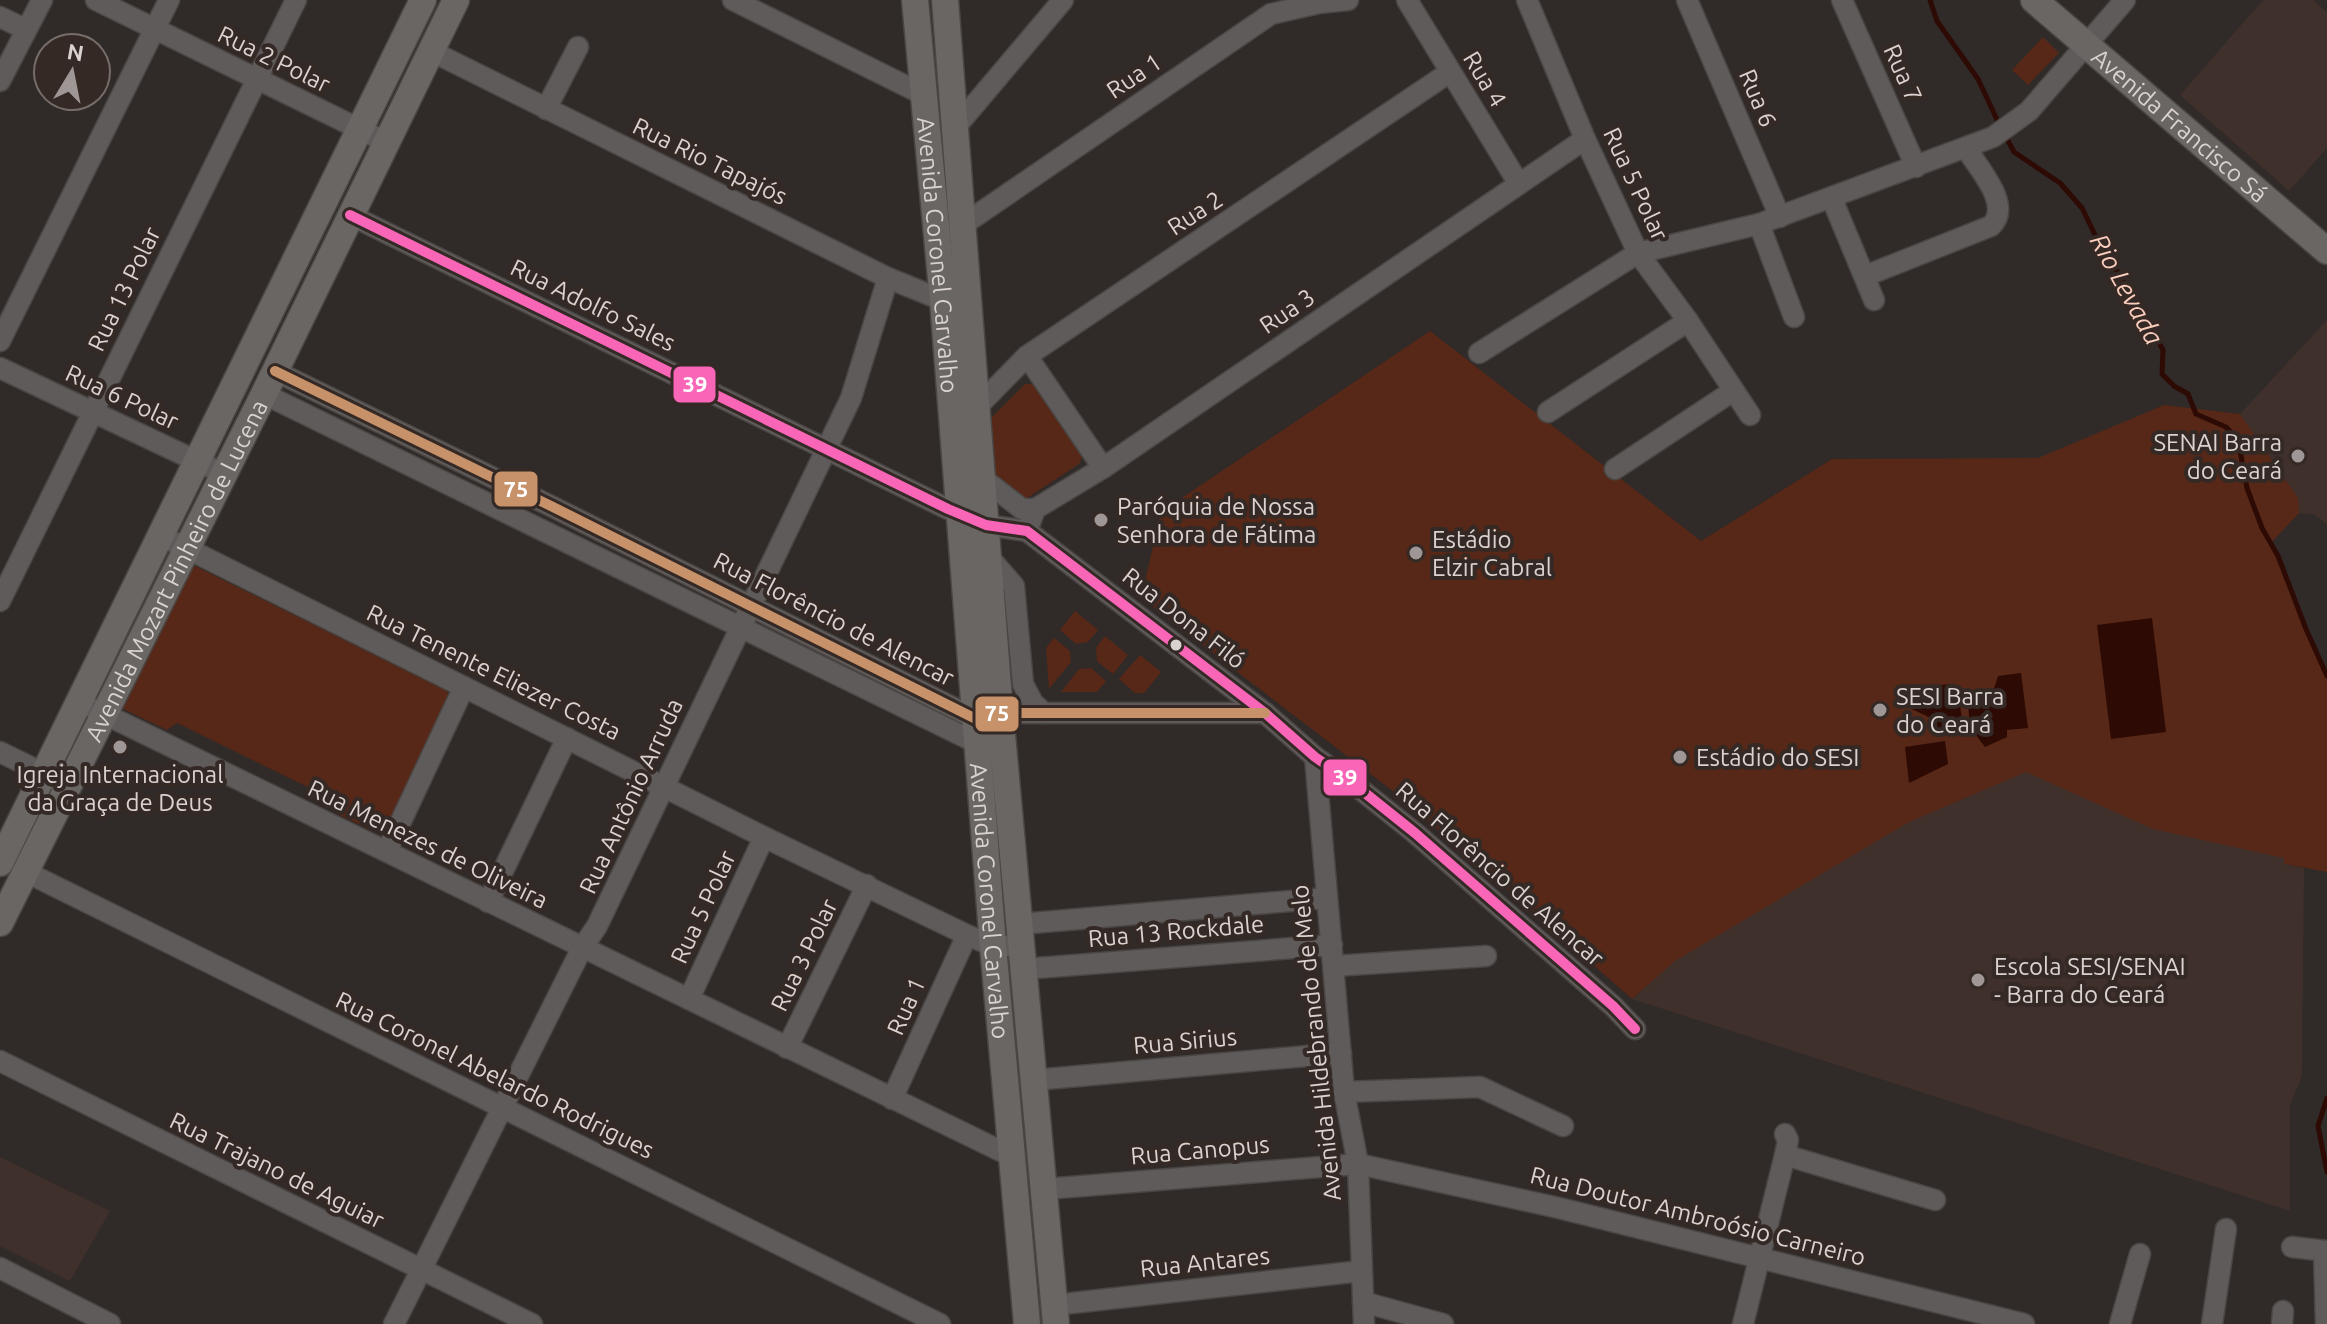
<svg xmlns="http://www.w3.org/2000/svg" width="2327" height="1324" font-family="Ubuntu,sans-serif">
  <style>
    .built { fill: #40302b }
    .green { fill: #572817 }
    .water { fill: #2d0a04 }
    .lines { fill: none; stroke-linecap: round; stroke-linejoin: round }
    .stream { stroke: #2d0a04; stroke-width: 5 }
    .minor-casing { stroke: #4a4644; stroke-width: 23 }
    .major-casing { stroke: #4a4644; stroke-width: 29 }
    .minor { stroke: #5e5b5a; stroke-width: 20 }
    .major { stroke: #696664; stroke-width: 26 }
    .bus-1-casing { stroke: #342925; stroke-width: 16 }
    .bus-2-casing { stroke: #342925; stroke-width: 16 }
    .bus-1 { stroke: #fa66b7; stroke-width: 10 }
    .bus-2 { stroke: #c7916a; stroke-width: 10 }
    .poi-dot { fill: #9e9795; stroke: #342925; stroke-width: 3 }
    .bus-dot { fill: #dad2cf; stroke: #342925; stroke-width: 3 }
    .labels { text-anchor: middle; dominant-baseline: central; stroke-width: 8; stroke-linejoin: round; paint-order: stroke }
    .street-label { font-size: 24px; fill: #dad2cf; stroke: #342925 }
    .poi-label { font-size: 24px; fill: #dad2cf; stroke: #342925; text-anchor: start }
    .water-label { font-size: 26px; font-style: italic; fill: #fbcdbd; stroke: #342925 }
    .line-badge { stroke: #342925; stroke-width: 3 }
    .badge-label { font-size: 22px; text-anchor: middle; font-weight: bold; fill: #fff }
  </style>
  <rect width="100%" height="100%" fill="#302a28"/>
  <g class="built">
    <polygon points="2263,0 2313,0 2327,12 2327,148 2289,191 2180,95"/>
    <polygon points="2327,320 2327,524 2314,514 2299,513 2298,498 2240,414"/>
    <polygon points="2026,772 2153,829 2285,858 2284,864 2304,868 2302,1076 2290,1105 2290,1211 1632,999 1675,961 1909,822"/>
    <polygon points="0,1157 110,1211 70,1281 0,1246"/>
  </g>
  <g class="green">
    <polygon points="2043,37 2059,53 2028,85 2012,70"/>
    <polygon points="1430,331 1701,541 1832,459 2038,458 2164,405 2240,414 2298,498 2299,513 2271,543 2327,676 2327,872 2284,864 2284,858 2153,829 2026,772 1909,822 1675,961 1632,999 1469,856 1465,837 1449,839 1390,789 1141,598 1161,512"/>
    <polygon points="1025,384 1034,384 1082,457 1079,464 1024,500 995,478 991,470 990,419"/>
    <polygon points="195,566 447,691 451,704 391,828 378,833 335,813 334,800 177,723 167,730 117,706 181,571"/>
    <polygon points="1075,611 1098,630 1088,642 1076,644 1060,630"/>
    <polygon points="1105,636 1128,655 1113,674 1097,661 1096,648"/>
    <polygon points="1054,638 1070,651 1071,662 1049,689 1046,648"/>
    <polygon points="1140,655 1161,672 1144,693 1135,693 1119,679"/>
    <polygon points="1091,668 1106,681 1097,692 1061,692 1079,669"/>
  </g>
  <g class="water">
    <polygon points="2152,618 2166,732 2111,739 2097,625"/>
    <polygon points="2021,673 2028,728 2007,730 2007,737 1985,747 1972,730 1932,733 1931,718 1903,705 1901,689 1951,684 1958,692 1963,726 1970,726 1968,706 1991,698 1998,676"/>
    <polygon points="1945,741 1948,764 1909,783 1905,747"/>
  </g>
  <g class="lines">
    <g class="stream">
      <polyline points="1930,0 1937,21 1978,79 2000,126"/>
      <polyline points="2005,135 2014,152 2060,183 2082,208 2100,245 2141,309 2163,350 2162,374 2174,386 2188,394 2196,414 2226,427 2238,440 2247,488 2262,528 2278,556 2306,629 2327,676"/>
      <polyline points="2327,1098 2318,1126 2327,1172"/>
    </g>
    <g class="minor-casing">
      <g id="minor">
        <polyline points="96,0 386,142"/>
        <polyline points="733,0 922,94"/>
        <polyline points="1407,0 1519,184"/>
        <polyline points="1527,0 1585,139 1638,253 1688,321 1750,415"/>
        <polyline points="1687,0 1780,217"/>
        <polyline points="1842,0 1916,167"/>
        <polyline points="0,17 25,29"/>
        <polyline points="431,51 888,278 952,304"/>
        <polyline points="0,81 42,0"/>
        <polyline points="546,109 578,47"/>
        <polyline points="954,129 1063,0"/>
        <polyline points="1832,199 1874,300"/>
        <polyline points="350,215 948,509 986,525 1027,531 1265,713 1315,757 1350,781 1415,833 1613,1006 1635,1029"/>
        <polyline points="1759,224 1794,317"/>
        <polyline points="961,226 1271,14 1319,3 1348,0"/>
        <path d="M1865,276l126,-50c22,-21 -13,-58 -25,-78"/>
        <polyline points="0,341 169,0"/>
        <polyline points="1479,353 1638,253 1759,224 1993,137 2029,111 2125,0"/>
        <polyline points="1027,356 1103,468"/>
        <polyline points="0,368 222,473"/>
        <polyline points="275,371 553,507 976,719 1000,713 1265,713"/>
        <polyline points="264,394 977,743"/>
        <polyline points="977,407 1027,356 1450,72"/>
        <polyline points="1548,412 1688,321"/>
        <polyline points="1615,469 1733,391"/>
        <polyline points="982,478 1022,509 1035,509"/>
        <polyline points="1027,531 1035,509 1103,468 1585,139"/>
        <polyline points="162,536 764,837 967,935 993,946 1022,946"/>
        <polyline points="988,556 1014,586 1023,684 1033,703 1044,713"/>
        <polyline points="0,601 296,0"/>
        <polyline points="94,709 1013,1157"/>
        <polyline points="0,752 57,780"/>
        <polyline points="1315,757 1344,1092 1358,1164 1364,1324"/>
        <polyline points="387,851 464,687"/>
        <polyline points="26,872 940,1324"/>
        <polyline points="488,902 567,738"/>
        <polyline points="1020,924 1326,898"/>
        <polyline points="1334,966 1486,956"/>
        <polyline points="1024,969 1332,945"/>
        <polyline points="689,999 764,837"/>
        <polyline points="787,1048 867,885"/>
        <polyline points="0,1061 532,1324"/>
        <polyline points="1034,1080 1341,1053"/>
        <polyline points="1344,1092 1480,1087 1563,1126"/>
        <polyline points="892,1099 967,935"/>
        <polyline points="1785,1155 1935,1200"/>
        <polyline points="1045,1189 1358,1164 1559,1208 2024,1324"/>
        <polyline points="2292,1247 2327,1251"/>
        <polyline points="2324,1251 2326,1324"/>
        <polyline points="0,1268 110,1324"/>
        <polyline points="1363,1302 1443,1324"/>
        <polyline points="1054,1305 1361,1271"/>
        <polyline points="394,1324 582,948 597,926 851,398 888,278"/>
        <polyline points="1743,1324 1785,1155 1788,1140 1785,1134"/>
        <polyline points="2120,1324 2140,1254"/>
        <polyline points="2212,1324 2226,1229"/>
        <polyline points="2282,1324 2283,1311"/>
      </g>
    </g>
    <g class="major-casing">
      <g id="major">
        <path id="s1" d="M915,0l28,300 50,646 34,378"/>
        <polyline points="945,0 1000,713 1056,1324"/>
        <path id="s2" d="M2034,0l293,251"/>
        <polyline points="0,863 423,0"/>
        <path id="s3" d="M0,923l264,-529 192,-394"/>
      </g>
    </g>
    <use href="#minor" class="minor"/>
    <use href="#major" class="major"/>
    <g class="bus-1-casing">
      <polyline id="bus-1" points="350,215 948,509 986,525 1027,531 1265,713 1315,757 1350,781 1415,833 1613,1006 1635,1029"/>
    </g>
    <g class="bus-2-casing">
      <polyline id="bus-2" points="275,371 553,507 976,719 1000,713 1265,713"/>
    </g>
    <use href="#bus-1" class="bus-1"/>
    <use href="#bus-2" class="bus-2"/>
  </g>
  <g class="poi-dot">
    <circle cx="2298" cy="456" r="8"/>
    <circle cx="1101" cy="520" r="8"/>
    <circle cx="1416" cy="553" r="8"/>
    <circle cx="1880" cy="710" r="8"/>
    <circle cx="120" cy="747" r="8"/>
    <circle cx="1680" cy="757" r="8"/>
    <circle cx="1978" cy="980" r="8"/>
  </g>
  <circle class="bus-dot" cx="1176" cy="645" r="7"/>
  <g class="labels">
    <g class="street-label">
      <text transform="translate(274 59) rotate(26)">Rua 2 Polar</text>
      <text transform="translate(1903 73) rotate(66)">Rua 7</text>
      <text transform="translate(1134 76) rotate(-34)">Rua 1</text>
      <text transform="translate(1485 79) rotate(59)">Rua 4</text>
      <text transform="translate(1758 98) rotate(67)">Rua 6</text>
      <text stroke="none"><textPath href="#s2" startOffset="192">Avenida Francisco Sá</textPath></text>
      <text transform="translate(710 161) rotate(26)">Rua Rio Tapajós</text>
      <text transform="translate(1636 184) rotate(65)">Rua 5 Polar</text>
      <text transform="translate(1195 213) rotate(-33)">Rua 2</text>
      <text stroke="none"><textPath href="#s1" startOffset="256">Avenida Coronel Carvalho</textPath></text>
      <text transform="translate(124 289) rotate(-64)">Rua 13 Polar</text>
      <text transform="translate(593 305) rotate(26)">Rua Adolfo Sales</text>
      <text transform="translate(1287 311) rotate(-34)">Rua 3</text>
      <text transform="translate(122 397) rotate(25)">Rua 6 Polar</text>
      <text stroke="none"><textPath href="#s3" startOffset="394">Avenida Mozart Pinheiro de Lucena</textPath></text>
      <text transform="translate(1184 618) rotate(38)">Rua Dona Filó</text>
      <text transform="translate(834 619) rotate(27)">Rua Florêncio de Alencar</text>
      <text transform="translate(494 672) rotate(26)">Rua Tenente Eliezer Costa</text>
      <text transform="translate(631 796) rotate(-65)">Rua Antônio Arruda</text>
      <text transform="translate(428 844) rotate(26)">Rua Menezes de Oliveira</text>
      <text transform="translate(1500 874) rotate(41)">Rua Florêncio de Alencar</text>
      <text stroke="none"><textPath href="#s1" startOffset="904">Avenida Coronel Carvalho</textPath></text>
      <text transform="translate(703 907) rotate(-65)">Rua 5 Polar</text>
      <text transform="translate(1176 931) rotate(-5)">Rua 13 Rockdale</text>
      <text transform="translate(804 955) rotate(-64)">Rua 3 Polar</text>
      <text transform="translate(906 1006) rotate(-66)">Rua 1</text>
      <text transform="translate(1185 1041) rotate(-5)">Rua Sirius</text>
      <text transform="translate(1316 1043) rotate(-96)">Avenida Hildebrando de Melo</text>
      <text transform="translate(495 1075) rotate(26)">Rua Coronel Abelardo Rodrigues</text>
      <text transform="translate(1200 1150) rotate(-5)">Rua Canopus</text>
      <text transform="translate(277 1170) rotate(26)">Rua Trajano de Aguiar</text>
      <text transform="translate(1698 1216) rotate(14)">Rua Doutor Ambroósio Carneiro</text>
      <text transform="translate(1205 1262) rotate(-6)">Rua Antares</text>
    </g>
    <g class="poi-label">
      <text x="2282" y="442" text-anchor="end">SENAI Barra<tspan x="2282" dy="28">do Ceará</tspan></text>
      <text x="1117" y="506">Paróquia de Nossa<tspan x="1117" dy="28">Senhora de Fátima</tspan></text>
      <text x="1432" y="539">Estádio<tspan x="1432" dy="28">Elzir Cabral</tspan></text>
      <text x="1896" y="696">SESI Barra<tspan x="1896" dy="28">do Ceará</tspan></text>
      <text x="1696" y="757">Estádio do SESI</text>
      <text x="120" y="774" text-anchor="middle">Igreja Internacional<tspan x="120" dy="28">da Graça de Deus</tspan></text>
      <text x="1994" y="966">Escola SESI/SENAI<tspan x="1994" dy="28">- Barra do Ceará</tspan></text>
    </g>
    <g class="water-label">
      <text transform="translate(2127 289) rotate(61)">Rio Levada</text>
    </g>
  </g>
  <g class="line-badge">
    <rect x="672" y="365" width="45" height="39" rx="8" fill="#fa66b7"/>
    <rect x="493" y="470" width="46" height="38" rx="8" fill="#c7916a"/>
    <rect x="974" y="695" width="46" height="38" rx="8" fill="#c7916a"/>
    <rect x="1322" y="758" width="46" height="39" rx="8" fill="#fa66b7"/>
  </g>
  <g class="badge-label">
    <text x="695" y="392">39</text>
    <text x="516" y="497">75</text>
    <text x="997" y="721">75</text>
    <text x="1345" y="785">39</text>
  </g>
  <g transform="translate(72 72) rotate(10)"><circle r="38" fill="#342925" stroke="#766d69" stroke-width="2"/>
  <path d="M0-6L14 30L0 20L-14 30Z" fill="#9e9795"/>
  <text y="-12" font-size="22" font-weight="bold" text-anchor="middle" fill="#dad2cf">N</text>
  </g>
</svg>
